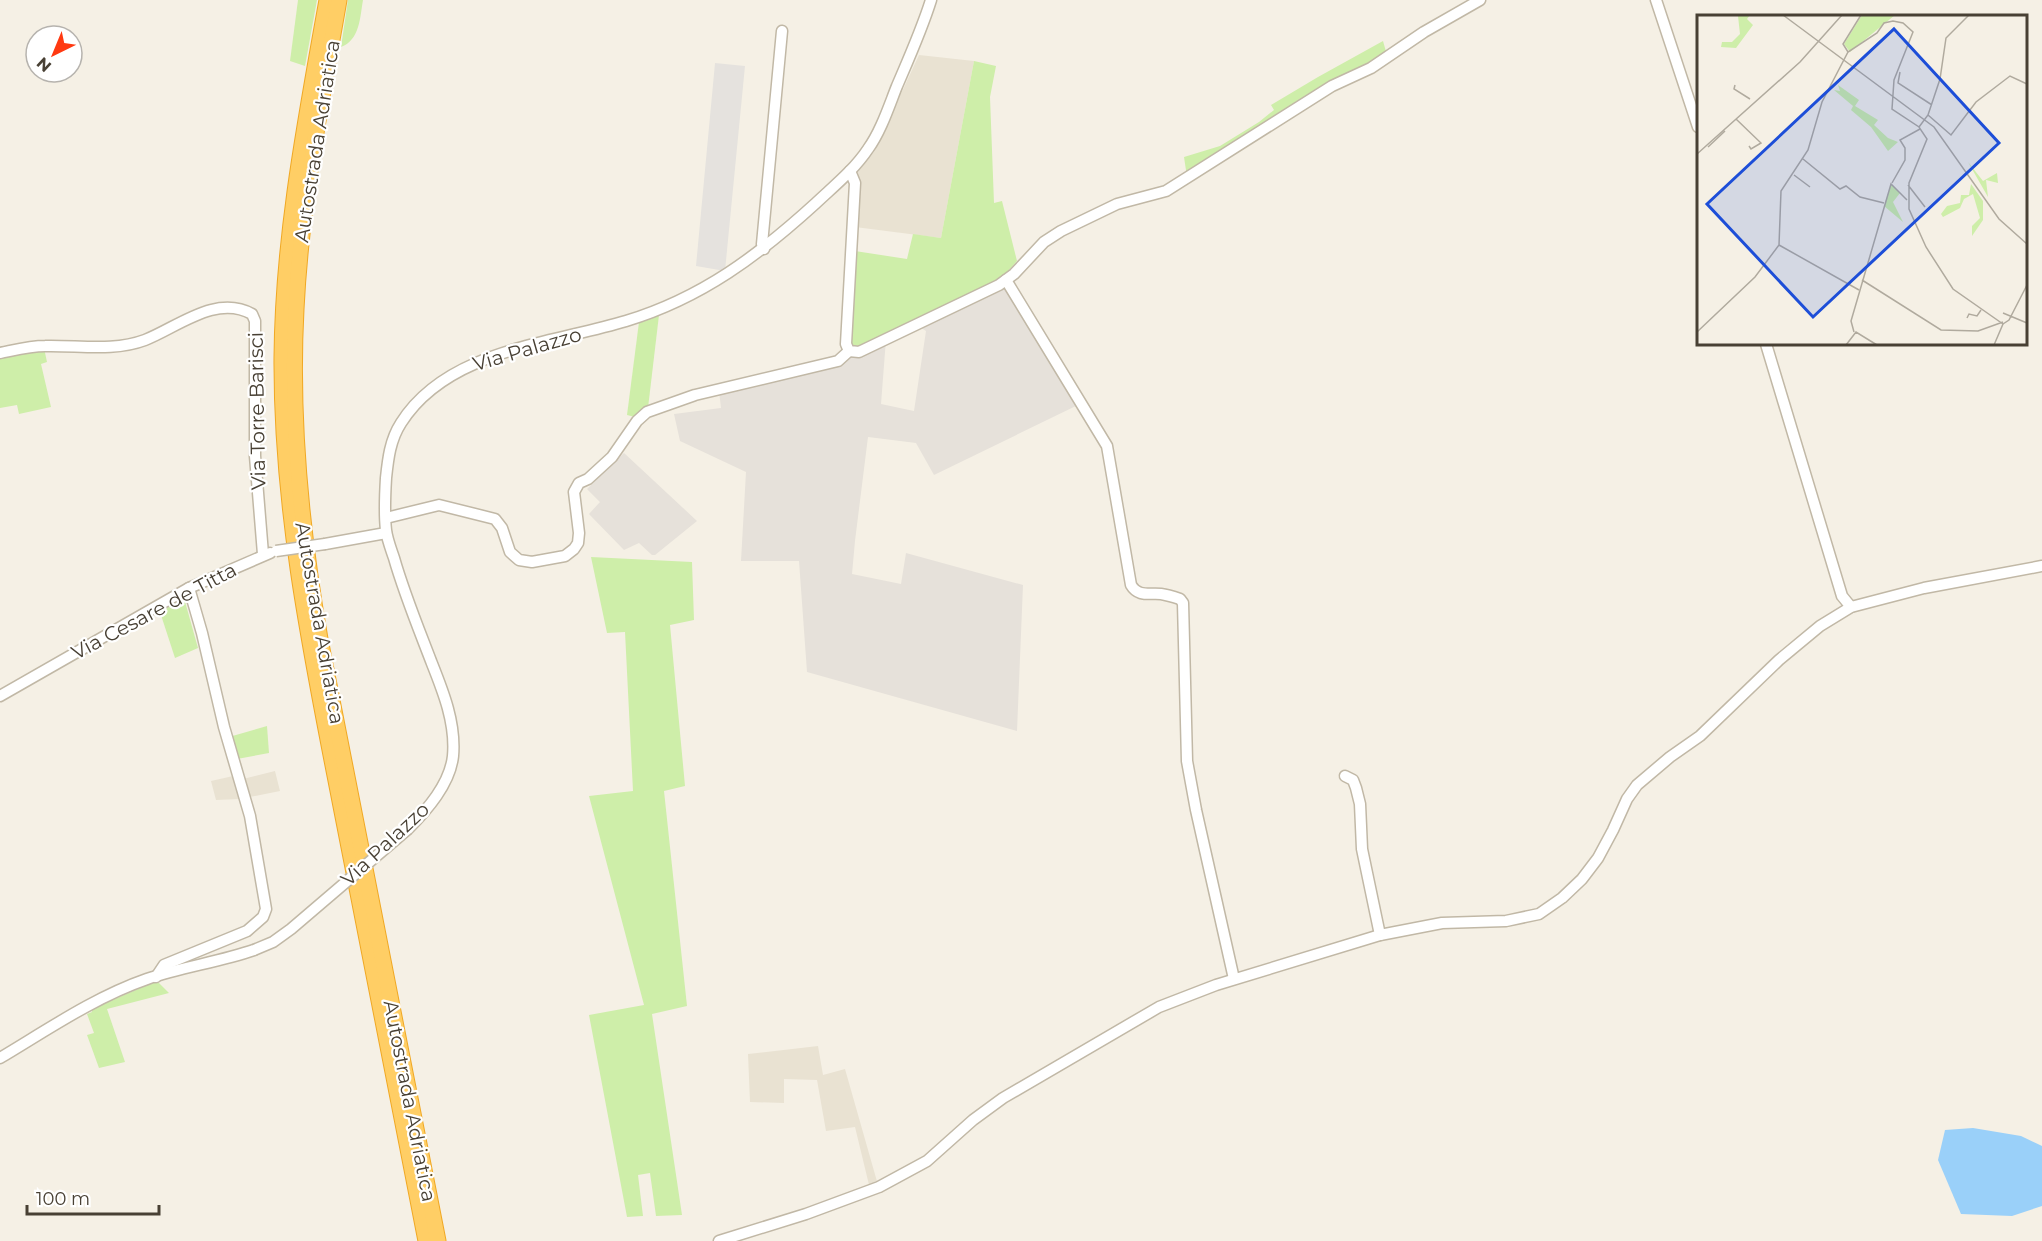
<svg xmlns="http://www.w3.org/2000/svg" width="2042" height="1241" font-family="Montserrat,sans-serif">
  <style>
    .residential { fill: #e9e2d2 }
    .industrial { fill: #e6e1da }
    .green { fill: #ceeea9 }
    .parking { fill: #e5e2de }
    .water { fill: #9ad0f9 }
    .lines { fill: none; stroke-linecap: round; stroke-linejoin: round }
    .minor-casing { stroke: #c1b8a6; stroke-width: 13 }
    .highway-casing { stroke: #f0a824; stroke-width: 17 }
    .minor { stroke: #fff; stroke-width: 10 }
    .highway { stroke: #ffce65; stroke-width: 15 }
    .minor-bridge-casing { stroke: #c1b8a6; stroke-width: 13; stroke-linecap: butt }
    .minor-bridge { stroke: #fff; stroke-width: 10 }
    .labels { text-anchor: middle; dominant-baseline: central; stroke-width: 4.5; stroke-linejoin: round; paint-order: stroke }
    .street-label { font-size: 20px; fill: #484034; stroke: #fff }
    .inset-road { fill: none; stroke: #b0aa9e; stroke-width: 1.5 }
    .view { fill: #1d4ed8; fill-opacity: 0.15; stroke: #1d4ed8; stroke-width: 3 }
    .inset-edge { fill: none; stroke: #484034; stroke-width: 3 }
  </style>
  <rect width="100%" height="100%" fill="#f5f0e5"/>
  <g class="residential">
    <polygon points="919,55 974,61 941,238 855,227 858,172 874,152"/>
    <polygon points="275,771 280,791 240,799 216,800 211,781 242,774 243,779"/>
    <polygon points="818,1046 823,1075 845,1069 878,1185 870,1189 855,1127 826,1131 817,1080 784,1079 784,1103 750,1102 748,1054"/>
  </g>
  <g class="industrial">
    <polygon points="1006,284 1080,404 934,475 916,443 868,437 855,541 852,574 901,584 906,553 1023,585 1017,731 807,672 799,561 741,561 746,472 680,441 674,414 721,408 719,391 796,372 886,339 881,404 914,411 926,331 918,326"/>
    <polygon points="624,453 697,521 655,555 652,555 639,543 624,550 589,514 600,502 587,489"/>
  </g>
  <g class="green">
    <polygon points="298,0 317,0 305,66 290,61"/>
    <path d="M348,0h15c-3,17 -3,40 -22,47z"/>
    <polygon points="1383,41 1387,55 1187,177 1184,157 1220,146 1259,122 1274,110 1271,105 1318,77"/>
    <polygon points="974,61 996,66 990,97 994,203 1002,201 1017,261 1000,280 856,349 849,346 855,251 907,259 913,234 941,238"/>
    <polygon points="659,315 648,408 635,417 627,415 639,322"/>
    <polygon points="44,348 47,362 41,364 51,407 19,414 17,405 0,408 0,356"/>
    <polygon points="591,557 692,562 694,620 670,625 685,786 664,791 687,1006 652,1014 682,1215 656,1216 650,1173 638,1175 643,1216 627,1217 589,1015 644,1005 589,796 633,791 625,632 607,633"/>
    <polygon points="184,598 198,648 175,658 160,612"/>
    <polygon points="267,726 269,753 237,759 229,737"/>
    <polygon points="157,981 169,993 107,1009 125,1062 99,1068 87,1035 94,1033 87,1014 92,1012 91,1009"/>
  </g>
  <polygon class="parking" points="715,63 745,66 725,271 696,266"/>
  <polygon class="water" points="1973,1128 2021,1136 2042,1146 2042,1206 2012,1216 1961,1214 1938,1160 1945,1130"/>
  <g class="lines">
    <g class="minor-casing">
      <g id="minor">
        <polyline points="1656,0 1698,127"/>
        <polyline points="850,171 855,183 846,344 849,351 859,352 999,285 1014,274 1044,242 1061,231 1117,204 1166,191 1332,86 1371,68 1424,32 1480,0"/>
        <polyline points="764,249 762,244 782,31"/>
        <path d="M1006,280l101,166 24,139c7,12 18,8 30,9 7,1 13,3 19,5l3,4 4,158 9,49 38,169"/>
        <polyline points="1766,344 1842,596 1851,607"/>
        <path d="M0,353c15,-3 30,-7 45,-7 33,-1 68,6 100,-6 33,-13 71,-46 107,-26l3,7v135l8,98"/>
        <polyline points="386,518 439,505 495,519 502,528 510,552 519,560 532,562 565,556 574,549 578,543 579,533 574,492 579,483 588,479 612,457 637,421 647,412 695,395 838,361 849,351"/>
        <polyline points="325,544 386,533"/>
        <polyline points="0,696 189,588 270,553"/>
        <polyline points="1345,776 1353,780 1356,788 1360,804 1362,849 1380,935"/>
        <path d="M408,829c19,-19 42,-45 45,-73 3,-33 -10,-65 -22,-95 -13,-34 -27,-68 -37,-103 -3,-9 -7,-19 -8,-28 -2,-17 -1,-35 0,-52 2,-19 4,-38 15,-55 46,-73 149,-79 225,-102 76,-23 133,-66 190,-118 18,-17 38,-33 52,-54 13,-18 21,-43 29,-63 12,-28 25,-57 34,-86"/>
        <polyline points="156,977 164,965 247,931 263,917 266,909 250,816 224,727 202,633 189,588"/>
        <path d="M0,1058c47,-28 95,-61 147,-79 35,-12 72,-17 107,-29"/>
        <polyline points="719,1241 806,1214 879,1187 927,1161 973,1120 1003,1098 1159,1007 1216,985 1380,935 1442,923 1506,921 1539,914 1562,898 1582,879 1598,858 1613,830 1627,799 1637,785 1670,757 1700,736 1779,660 1820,626 1851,607 1924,588 2042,566"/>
      </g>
    </g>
    <g class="highway-casing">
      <g id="highway">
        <path d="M327,0c-21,118 -44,236 -45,357 -1,151 29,296 58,444 28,146 56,293 86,440"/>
        <path d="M339,0c-18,103 -38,205 -43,309 -6,111 5,221 24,330l118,602"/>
      </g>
    </g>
    <use href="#minor" class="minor"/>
    <use href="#highway" class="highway"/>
    <g class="minor-bridge-casing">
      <g id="minor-bridge">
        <polyline points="276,551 325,544"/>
        <polyline points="254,950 273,942 291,929 408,829"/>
      </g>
    </g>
    <use href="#minor-bridge" class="minor-bridge"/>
  </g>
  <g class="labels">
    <g class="street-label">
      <text transform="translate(317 141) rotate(-81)">Autostrada Adriatica</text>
      <text transform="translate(527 349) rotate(-16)">Via Palazzo</text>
      <text transform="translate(257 411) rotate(-91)">Via Torre Barisci</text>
      <text transform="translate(154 611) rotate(-28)">Via Cesare de Titta</text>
      <text transform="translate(320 623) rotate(80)">Autostrada Adriatica</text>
      <text transform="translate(385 844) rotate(-43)">Via Palazzo</text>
      <text transform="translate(410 1101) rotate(79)">Autostrada Adriatica</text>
    </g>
  </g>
  <g transform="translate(1697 15)">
    <rect width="330" height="330" fill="#f5f0e5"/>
    <path d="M35,0h18l-3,4 6,6 -17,23 -15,-1 1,-5h10l8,-8 -2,-18zM165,0h33l-45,37 -6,-8zM141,70l21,15 -4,6 23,14 -4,5 14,13 10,4 -10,9 -17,-24 -20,-17 2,-4 -19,-16 6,1zM271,147l15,19 14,-8 1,10 -12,-3 2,17zM194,169l9,9 -7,9 10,20 -19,-16zM274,169l12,17v19l-11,16v-10l8,-8 -7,-24 -9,5 -4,9 -17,9 -2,-3 6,-8 13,-3 1,-8h8z" fill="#ceeea9"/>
    <path class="inset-road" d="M86,0l151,112 65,92 28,25M151,37l-5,-8 18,-29M203,57l-2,11 34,22M38,70l-1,4 16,10M231,100l23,20 25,-33 34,-26 17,8M39,104l25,24 -10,6 -2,-3M222,112l9,-12 12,-36 6,-41 23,-23M11,132l17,-16M0,139l103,-92 42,-47M106,144l37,30 6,-3 14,11 24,6M97,160l16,12M195,168l13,-23v-12l-5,-8 20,-11M211,170l17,22M82,230l80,45M165,265l79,50 37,1 25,-9M306,298l24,10M270,303l2,-4 8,2 4,-6M306,309l6,-4 18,-35M0,317l58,-55 24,-32 2,-54 27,-41 14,-48 26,-50 29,-19 7,-10 9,-2 10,2 10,9 -19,48 -2,29 27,18 8,12 -18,44v26l17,38 27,42 50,35M157,317l-3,-11 40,-137 16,16M149,330l10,-13 21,13M297,330l9,-21"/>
    <path class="view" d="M197,14l105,114 -186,174 -106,-113z"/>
    <rect width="330" height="330" class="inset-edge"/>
  </g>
  <g transform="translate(54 54) rotate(223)"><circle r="28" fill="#ffffff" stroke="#b6b3ae" stroke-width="1.5"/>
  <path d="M0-4.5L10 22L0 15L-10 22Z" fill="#ff3911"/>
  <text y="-9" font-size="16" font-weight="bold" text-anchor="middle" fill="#484034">N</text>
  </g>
  <path d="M27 1205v9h132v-9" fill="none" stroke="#484034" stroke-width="3"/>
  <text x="36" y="1205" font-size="18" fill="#484034" stroke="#ffffff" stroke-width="4.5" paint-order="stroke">100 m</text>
</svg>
